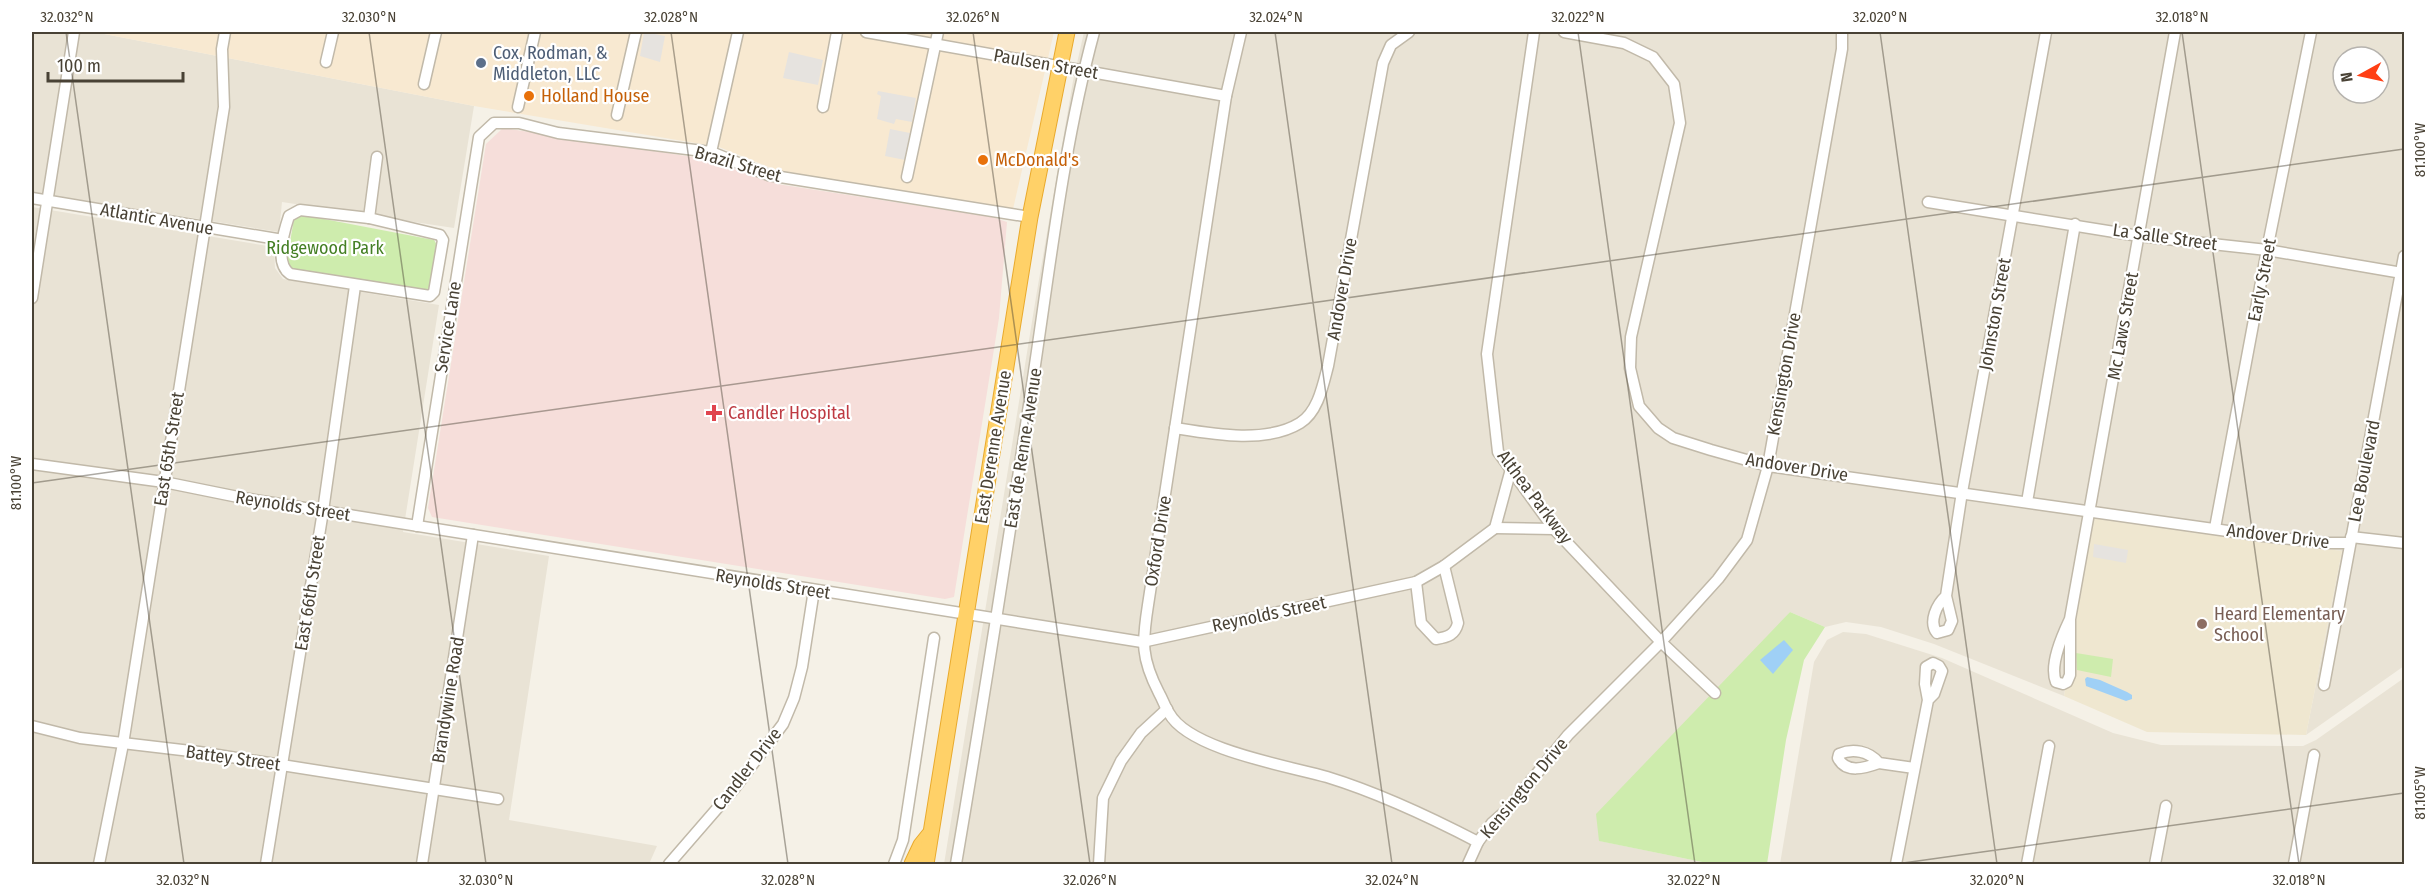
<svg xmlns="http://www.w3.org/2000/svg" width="2436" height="896" font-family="'Fira Sans Condensed',sans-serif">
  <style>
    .residential { fill: #e9e3d5; fill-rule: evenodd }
    .commercial { fill: #f8e9d1 }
    .education { fill: #efe7d0 }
    .medical { fill: #f6deda }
    .green { fill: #ceecad }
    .parking { fill: #e6e3df }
    .water { fill: #9fd0f6 }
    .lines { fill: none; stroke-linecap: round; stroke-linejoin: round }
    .minor-casing { stroke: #c1b9a9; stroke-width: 13 }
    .highway-casing { stroke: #e9aa2d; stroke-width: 17 }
    .minor { stroke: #fff; stroke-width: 10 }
    .highway { stroke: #ffd168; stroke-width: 15 }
    .ticks { fill: none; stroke: #494235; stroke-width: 1.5; stroke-opacity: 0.45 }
    .service-dot { fill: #5c6f8a; stroke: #fff; stroke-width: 2 }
    .food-dot { fill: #e8710a; stroke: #fff; stroke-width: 2 }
    .health-dot { fill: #e0444e; stroke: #fff; stroke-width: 2 }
    .education-dot { fill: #8d6e63; stroke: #fff; stroke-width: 2 }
    .labels { text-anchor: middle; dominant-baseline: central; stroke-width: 4.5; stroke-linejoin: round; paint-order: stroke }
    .service-label { font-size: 18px; fill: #4e5e75; stroke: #fff; text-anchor: start }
    .street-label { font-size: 18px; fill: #494235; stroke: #fff }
    .food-label { font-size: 18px; fill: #c56008; stroke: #fff; text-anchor: start }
    .park-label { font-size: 18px; fill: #447f24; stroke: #fff }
    .health-label { font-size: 18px; fill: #be3a42; stroke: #fff; text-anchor: start }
    .education-label { font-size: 18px; fill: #785e54; stroke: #fff; text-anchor: start }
    .neatline { fill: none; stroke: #494235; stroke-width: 2 }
    .ticks-label { font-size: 15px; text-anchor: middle; fill: #494235 }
  </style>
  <rect width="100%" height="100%" fill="#f5f1e7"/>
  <g class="residential">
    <polygon points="32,32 94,32 474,106 454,228 282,202 279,232 32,192"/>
    <path d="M1084,32h1320v634l-98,69 36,-184 -249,-33 -29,178 -130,-52 -53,-17 -35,-5 -21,5 -35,-15 -190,229 112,23h-768l92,-567 37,-216zM2343,57h36v36h-36z"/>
    <polygon points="32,207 274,247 275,268 283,279 439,305 403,532 549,556 509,820 657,846 649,864 32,864"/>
    <polygon points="1843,632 1866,634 1942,658 2113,733 2161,745 2303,746 2316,740 2404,678 2404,864 1780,864 1814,662 1827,640"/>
  </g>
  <polygon class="commercial" points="94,32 1054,32 1013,209 779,171 719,147 474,106"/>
  <polygon class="education" points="2093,517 2342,551 2306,735 2147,732 2064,696"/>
  <polygon class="medical" points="503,128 732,163 777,184 992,217 1007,222 999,318 954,597 945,599 432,517 428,508 486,144"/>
  <g class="green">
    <polygon points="303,215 434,240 437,245 429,289 427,292 291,270 286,265 294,219"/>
    <polygon points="1790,612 1825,627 1804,660 1800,678 1786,740 1767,864 1712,864 1599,841 1596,814"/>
    <polygon points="2076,653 2113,659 2111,677 2077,670"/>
  </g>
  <g class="parking">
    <polygon points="644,32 665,36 660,62 640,56"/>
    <polygon points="789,52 823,60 818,85 783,78"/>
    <polygon points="878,91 916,98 912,122 896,119 894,124 877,119 881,96 877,94"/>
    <polygon points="890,129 910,133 905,160 885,156"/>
    <polygon points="2094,544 2128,550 2126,563 2093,557"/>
  </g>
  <g class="water">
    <polygon points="1784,640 1793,650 1773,674 1760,660"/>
    <polygon points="2087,677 2100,680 2127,692 2132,695 2132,699 2126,701 2086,686 2085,679"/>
  </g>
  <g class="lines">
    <g class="minor-casing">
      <g id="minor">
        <polyline points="866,32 1226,96"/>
        <path d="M1241,32l-15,64 -78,509c-6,38 -7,53 11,88 4,7 6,14 10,20 20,37 120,53 158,64 52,16 103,40 151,65"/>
        <polyline points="1534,32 1487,354 1498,452 1554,529 1661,642 1715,693"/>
        <polyline points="1564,32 1624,43 1653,57 1674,84 1680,123 1631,337 1630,368 1639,406 1658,428 1673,438 1711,450 1768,466 2263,536 2326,543 2350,543"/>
        <polyline points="326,62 333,32"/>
        <polyline points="424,84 436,32"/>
        <polyline points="518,107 535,32"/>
        <polyline points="823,107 837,32"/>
        <polyline points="617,115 636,32"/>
        <polyline points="711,152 738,32"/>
        <polyline points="907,177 938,32"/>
        <polyline points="32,198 283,240"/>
        <polyline points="1928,202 2139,236 2267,250 2402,273"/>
        <path d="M300,210l69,8 71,17 3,5 -9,52 -4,4 -140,-22c-16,-11 -6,-43 -1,-58z"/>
        <polyline points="369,218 377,157"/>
        <polyline points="32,298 74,32"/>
        <path d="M1175,428c37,6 91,16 125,-5 18,-11 23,-38 28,-57l55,-303 8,-18 18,-13"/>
        <polyline points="32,464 164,482 243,498 1142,642 1416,582 1444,566 1495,528 1511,469"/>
        <polyline points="2027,502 2075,224"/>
        <polyline points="417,526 479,137 494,123 519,123 558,133 711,152 768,175 1030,217"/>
        <polyline points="1495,528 1554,529"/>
        <polyline points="2215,528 2267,250 2311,32"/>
        <polyline points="2351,537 2404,543"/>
        <path d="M1416,582l5,41 15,16c12,-2 19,-4 22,-16l-14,-57"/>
        <path d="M1946,596c-9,8 -18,26 -9,37l11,-3 4,-9 -6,-25 16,-104 84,-460"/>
        <path d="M2070,619c-8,17 -21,46 -14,63l7,2 4,-2 3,-7v-56l105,-587"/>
        <polyline points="2324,685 2404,256"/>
        <polyline points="32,726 80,738 199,752 498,799"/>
        <path d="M1879,763c-14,5 -33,11 -41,-5l1,-4c14,-6 30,-3 40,9l35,5"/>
        <polyline points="99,864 123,744 224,107 222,49 225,32"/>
        <polyline points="266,864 323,511 355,286"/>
        <polyline points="422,864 473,535"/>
        <polyline points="669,864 734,789 783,724 794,698 802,667 814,590"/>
        <polyline points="894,864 903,840 934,638"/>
        <path d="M956,864c27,-159 52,-319 76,-479 18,-118 31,-238 62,-353"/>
        <polyline points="1099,864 1103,798 1121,761 1141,733 1167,709"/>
        <polyline points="1468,864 1478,842 1492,823 1509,808 1568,735 1661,642 1718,579 1747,540 1768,466 1842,49 1842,32"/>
        <polyline points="1896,864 1928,700 1925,684 1926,667 1933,663 1939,666 1942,671 1934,694 1928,700"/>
        <polyline points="2027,864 2049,746"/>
        <polyline points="2155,864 2166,806"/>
        <polyline points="2294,864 2314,755"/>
      </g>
    </g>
    <g class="highway-casing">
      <g id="highway">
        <polyline points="912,864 921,845 929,835"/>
        <polyline points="926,864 1030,217 1067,32"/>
      </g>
    </g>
    <use href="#minor" class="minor"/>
    <use href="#highway" class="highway"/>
  </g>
  <path class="ticks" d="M66,32l118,832M369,32l117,832M671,32l117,832M973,32l117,832M1275,32l117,832M1578,32l117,832M1880,32l117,832M2182,32l117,832M32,483l2372,-334M1896,864l508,-71"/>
  <circle class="service-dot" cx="481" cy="63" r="6"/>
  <g class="food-dot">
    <circle cx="529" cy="96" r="6"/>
    <circle cx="983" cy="160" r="6"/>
  </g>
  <path class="health-dot" d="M711 404h6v6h6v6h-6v6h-6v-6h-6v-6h6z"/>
  <circle class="education-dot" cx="2202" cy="624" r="6"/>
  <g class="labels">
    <g class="service-label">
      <text x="493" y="53">Cox, Rodman, &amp;<tspan x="493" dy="21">Middleton, LLC</tspan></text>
    </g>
    <g class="street-label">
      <text transform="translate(1046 64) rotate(10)">Paulsen Street</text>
      <text transform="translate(738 164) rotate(16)">Brazil Street</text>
      <text transform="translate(157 219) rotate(10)">Atlantic Avenue</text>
      <text transform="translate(2165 237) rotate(8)">La Salle Street</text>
      <text transform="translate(2262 280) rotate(-79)">Early Street</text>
      <text transform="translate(1342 289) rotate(-80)">Andover Drive</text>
      <text transform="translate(1995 314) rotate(-80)">Johnston Street</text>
      <text transform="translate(2123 326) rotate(-80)">Mc Laws Street</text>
      <text transform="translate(448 327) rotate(-81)">Service Lane</text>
      <text transform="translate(1784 374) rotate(-80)">Kensington Drive</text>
      <text transform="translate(993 447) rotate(-81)">East Derenne Avenue</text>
      <text transform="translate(1023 448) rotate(-81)">East de Renne Avenue</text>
      <text transform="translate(169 449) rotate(-81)">East 65th Street</text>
      <text transform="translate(1797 467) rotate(9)">Andover Drive</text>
      <text transform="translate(2364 471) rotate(-79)">Lee Boulevard</text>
      <text transform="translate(1535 497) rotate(53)">Althea Parkway</text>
      <text transform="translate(293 506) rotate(9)">Reynolds Street</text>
      <text transform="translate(2278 536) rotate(7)">Andover Drive</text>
      <text transform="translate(1158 541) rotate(-81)">Oxford Drive</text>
      <text transform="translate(773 584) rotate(9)">Reynolds Street</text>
      <text transform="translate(310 593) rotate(-81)">East 66th Street</text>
      <text transform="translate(1269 614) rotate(-12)">Reynolds Street</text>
      <text transform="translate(448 700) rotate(-81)">Brandywine Road</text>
      <text transform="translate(233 758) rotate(8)">Battey Street</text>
      <text transform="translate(747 769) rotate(-52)">Candler Drive</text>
      <text transform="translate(1524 788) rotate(-50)">Kensington Drive</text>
    </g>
    <g class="food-label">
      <text x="541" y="96">Holland House</text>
      <text x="995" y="160">McDonald's</text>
    </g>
    <g class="park-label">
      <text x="325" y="248">Ridgewood Park</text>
    </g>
    <g class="health-label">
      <text x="728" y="413">Candler Hospital</text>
    </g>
    <g class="education-label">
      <text x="2214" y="614">Heard Elementary<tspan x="2214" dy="21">School</tspan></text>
    </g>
  </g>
  <rect width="2436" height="896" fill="none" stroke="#ffffff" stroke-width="66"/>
  <g transform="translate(2361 75) rotate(262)"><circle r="28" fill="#ffffff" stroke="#b6b3ae" stroke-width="1.5"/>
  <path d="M0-4.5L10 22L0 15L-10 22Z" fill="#ff3f14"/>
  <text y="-9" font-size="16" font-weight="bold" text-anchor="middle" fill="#494235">N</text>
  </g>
  <path d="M48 72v9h135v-9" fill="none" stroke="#494235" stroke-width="3"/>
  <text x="57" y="72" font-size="18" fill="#494235" stroke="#ffffff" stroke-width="4.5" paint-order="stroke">100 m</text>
  <rect x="33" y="33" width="2370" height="830" class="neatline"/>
  <g class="ticks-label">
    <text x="67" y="22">32.032°N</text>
    <text x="369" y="22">32.030°N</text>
    <text x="671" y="22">32.028°N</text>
    <text x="973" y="22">32.026°N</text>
    <text x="1276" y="22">32.024°N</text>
    <text x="1578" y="22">32.022°N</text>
    <text x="1880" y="22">32.020°N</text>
    <text x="2182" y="22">32.018°N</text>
    <text transform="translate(2420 150) rotate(-90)" y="5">81.100°W</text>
    <text transform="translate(16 483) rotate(-90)" y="5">81.100°W</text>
    <text transform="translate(2420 793) rotate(-90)" y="5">81.105°W</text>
    <text x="183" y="885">32.032°N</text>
    <text x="486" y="885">32.030°N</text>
    <text x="788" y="885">32.028°N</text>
    <text x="1090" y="885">32.026°N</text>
    <text x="1392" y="885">32.024°N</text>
    <text x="1694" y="885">32.022°N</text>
    <text x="1997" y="885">32.020°N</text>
    <text x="2299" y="885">32.018°N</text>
  </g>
</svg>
